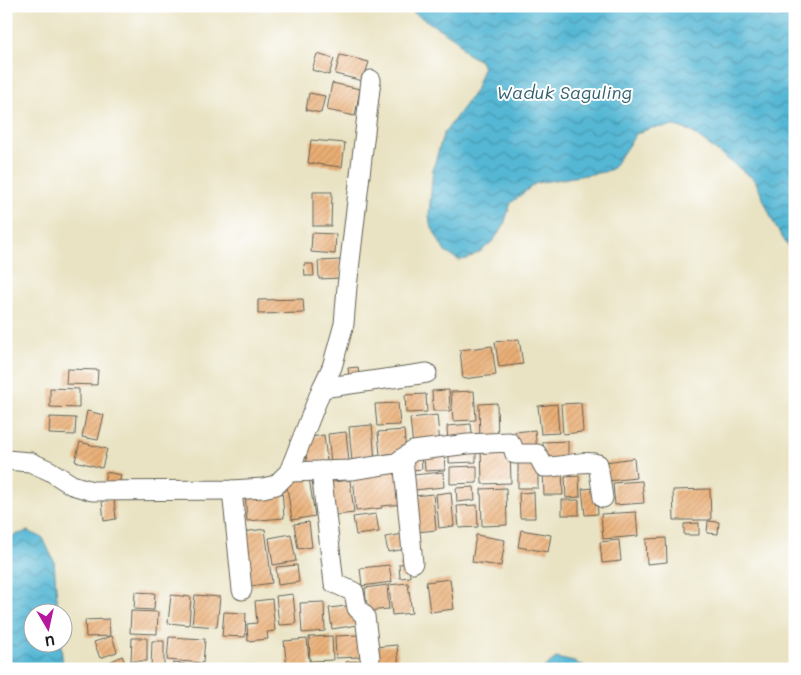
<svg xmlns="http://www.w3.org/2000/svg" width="801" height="675" font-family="Mali,sans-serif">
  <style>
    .water { fill: url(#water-waves); stroke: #386a78 }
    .building { fill: url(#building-hatch) }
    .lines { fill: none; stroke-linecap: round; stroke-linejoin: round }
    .minor-casing { stroke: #646256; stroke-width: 21 }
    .minor { stroke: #fff; stroke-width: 19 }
    .labels { text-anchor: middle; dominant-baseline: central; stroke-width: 4; stroke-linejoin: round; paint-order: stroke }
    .water-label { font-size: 18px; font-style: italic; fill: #36626f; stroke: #fff }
  </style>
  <defs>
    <pattern id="water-waves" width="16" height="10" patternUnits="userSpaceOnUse" patternTransform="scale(1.25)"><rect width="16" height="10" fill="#55b7d4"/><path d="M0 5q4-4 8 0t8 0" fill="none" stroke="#4694ab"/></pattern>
    <pattern id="building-hatch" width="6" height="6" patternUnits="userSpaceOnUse" patternTransform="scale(1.25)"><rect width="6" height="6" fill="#eaae74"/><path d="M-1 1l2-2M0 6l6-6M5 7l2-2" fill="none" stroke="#c89564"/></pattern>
  </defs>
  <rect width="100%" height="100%" fill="#fff"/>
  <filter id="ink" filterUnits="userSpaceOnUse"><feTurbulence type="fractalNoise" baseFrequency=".02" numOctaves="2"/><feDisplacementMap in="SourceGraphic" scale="10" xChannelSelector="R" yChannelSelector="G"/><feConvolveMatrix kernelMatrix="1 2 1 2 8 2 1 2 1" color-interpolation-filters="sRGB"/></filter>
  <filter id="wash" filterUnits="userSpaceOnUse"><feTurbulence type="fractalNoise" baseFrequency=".0096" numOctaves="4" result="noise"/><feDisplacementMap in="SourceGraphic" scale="20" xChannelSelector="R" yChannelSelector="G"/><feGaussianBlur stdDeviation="1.12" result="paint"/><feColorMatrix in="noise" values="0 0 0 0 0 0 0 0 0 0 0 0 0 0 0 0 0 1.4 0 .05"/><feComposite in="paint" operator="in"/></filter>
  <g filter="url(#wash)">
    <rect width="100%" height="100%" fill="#e9e3c3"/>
    <g class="water">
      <polygon points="403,6 795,6 795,257 775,226 755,180 690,131 675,126 651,128 636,134 612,169 604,172 536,183 511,203 503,227 493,241 481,251 467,259 459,260 445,252 430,224 429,215 433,169 443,135 475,91 483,68 480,61 466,53 457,40"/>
      <polygon points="28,531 43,538 54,561 58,612 32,612 32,642 61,643 63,669 6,669 6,542 12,536"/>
      <polygon points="556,658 574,662 589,669 542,669"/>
    </g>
    <g id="blocks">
      <g class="building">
        <polygon points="317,54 334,59 329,75 312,70"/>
        <polygon points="340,55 369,62 363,81 335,74"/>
        <polygon points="332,83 360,89 355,116 327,110"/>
        <polygon points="309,93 325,96 321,113 306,110"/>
        <polygon points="311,140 345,143 342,167 308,163"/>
        <polygon points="313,192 332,192 331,226 313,226"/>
        <polygon points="312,233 336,234 335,254 311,252"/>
        <polygon points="340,260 341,278 319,279 318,261"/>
        <polygon points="304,264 313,264 314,276 305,276"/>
        <polygon points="303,299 304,313 258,314 258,300"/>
        <polygon points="519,339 523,364 499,367 495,342"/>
        <polygon points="492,346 496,375 463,379 460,350"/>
        <polygon points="358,367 359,376 349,377 348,368"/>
        <polygon points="67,369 98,370 97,385 66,384"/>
        <polygon points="50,388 79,389 79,408 50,407"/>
        <polygon points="449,390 450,411 433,411 432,391"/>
        <polygon points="474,391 476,420 453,421 451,392"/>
        <polygon points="426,394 427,412 406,413 405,395"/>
        <polygon points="398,403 400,425 377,426 375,404"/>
        <polygon points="497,403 498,440 480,441 479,404"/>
        <polygon points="581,403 583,432 563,434 561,404"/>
        <polygon points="557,404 559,433 541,434 538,406"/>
        <polygon points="87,411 104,415 98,440 82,437"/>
        <polygon points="437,415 440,444 413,447 410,418"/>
        <polygon points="50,417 76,418 75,435 49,434"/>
        <polygon points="471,424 473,442 448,445 447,426"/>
        <polygon points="372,425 375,461 352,462 349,427"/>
        <polygon points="404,430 406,452 380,455 378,432"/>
        <polygon points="535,430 537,451 516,453 514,432"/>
        <polygon points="346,432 349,461 331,463 328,434"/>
        <polygon points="324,435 327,461 307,463 305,438"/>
        <polygon points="568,441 568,462 544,463 543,442"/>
        <polygon points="80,442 107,449 102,468 75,461"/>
        <polygon points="510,446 511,483 482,484 481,447"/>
        <polygon points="476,448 476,462 449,463 449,449"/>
        <polygon points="444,453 445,470 425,471 424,455"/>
        <polygon points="421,455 422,469 412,470 411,456"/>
        <polygon points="634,458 636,478 608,481 606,462"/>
        <rect x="518" y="459" width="20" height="29"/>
        <polygon points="477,466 477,483 450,484 450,467"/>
        <polygon points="401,468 404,504 381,506 382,508 356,511 353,474"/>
        <polygon points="562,470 563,495 544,495 543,471"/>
        <polygon points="106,472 121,475 119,485 104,483"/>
        <polygon points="443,472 444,487 414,490 413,475"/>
        <polygon points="579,476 580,497 566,498 565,477"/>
        <polygon points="309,478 315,516 292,520 286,481"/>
        <polygon points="350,480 354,513 328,516 324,483"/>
        <polygon points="642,481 644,503 615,505 613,483"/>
        <polygon points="474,487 475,500 457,502 456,488"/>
        <polygon points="282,488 284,518 247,521 245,491"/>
        <polygon points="506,488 507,525 482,526 481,489"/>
        <polygon points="596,488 598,514 585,515 582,489"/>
        <polygon points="710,489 711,520 674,520 673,490"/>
        <polygon points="451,492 454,526 439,528 436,494"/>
        <polygon points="534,492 535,518 520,518 519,493"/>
        <polygon points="433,494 436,530 417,532 414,496"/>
        <polygon points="114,499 116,519 104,521 102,501"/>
        <rect x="562" y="500" width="17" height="15"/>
        <polygon points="477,505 478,527 459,528 457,506"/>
        <polygon points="636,512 638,536 603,539 601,514"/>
        <polygon points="376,514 379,532 356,535 353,517"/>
        <polygon points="708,521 719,522 718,534 707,533"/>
        <polygon points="309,522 312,547 298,549 294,524"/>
        <polygon points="699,523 699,535 684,535 684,524"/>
        <polygon points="265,529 272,583 251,586 243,532"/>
        <polygon points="521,530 551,535 548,552 518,547"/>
        <polygon points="291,534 296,561 273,565 269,538"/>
        <polygon points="404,534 406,549 388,552 385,537"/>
        <polygon points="476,535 505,540 501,566 472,562"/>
        <polygon points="666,538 667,562 647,564 646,539"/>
        <polygon points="619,540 621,561 602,563 600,542"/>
        <polygon points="409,563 410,577 400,578 399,564"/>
        <polygon points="297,565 299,582 278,585 276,567"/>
        <polygon points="389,565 392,582 362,586 360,568"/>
        <polygon points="450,579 454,609 430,612 426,582"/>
        <polygon points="408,583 412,613 392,615 389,585"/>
        <polygon points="387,585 389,609 367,611 365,588"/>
        <polygon points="135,592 155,593 154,610 134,609"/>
        <polygon points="293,594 296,624 279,625 276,596"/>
        <polygon points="171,595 191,597 189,625 168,623"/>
        <polygon points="195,595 220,597 217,627 192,625"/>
        <polygon points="272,599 275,631 267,632 268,639 248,641 247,624 257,623 255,601"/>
        <polygon points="324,602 325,631 302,633 300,603"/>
        <polygon points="355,605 357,625 332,629 329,608"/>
        <polygon points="131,611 158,612 157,634 130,633"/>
        <polygon points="224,612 246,613 245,637 222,636"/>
        <polygon points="109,619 110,636 86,637 85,620"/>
        <polygon points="359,635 360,657 336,658 335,636"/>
        <polygon points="112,636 117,652 100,658 94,642"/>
        <polygon points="332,636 333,660 310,661 309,637"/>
        <polygon points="169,637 205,639 203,663 167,660"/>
        <polygon points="132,638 147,638 147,661 131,661"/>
        <polygon points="307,639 310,669 287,669 284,641"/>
        <polygon points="152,641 164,641 164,669 151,668"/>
        <polygon points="397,645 399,669 376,669 374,647"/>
        <polygon points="122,656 128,669 106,669 104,665"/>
        <polygon points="371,660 372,669 346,669 346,662"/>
        <polygon points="173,663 185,664 185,669 173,669"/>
      </g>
    </g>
  </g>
  <g filter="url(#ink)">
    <use href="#blocks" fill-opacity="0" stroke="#646256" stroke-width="1"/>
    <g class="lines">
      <g class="minor-casing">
        <g id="minor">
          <polyline points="322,388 427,373"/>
          <polyline points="403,458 413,563"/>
          <polyline points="6,460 30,462 50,471 72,485 92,491 232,490 263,488 276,485 289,472 322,388 332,367 344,324 347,287 371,80"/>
          <polyline points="321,471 334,583 354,592 357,608 365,616 370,658"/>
          <path d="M289,472l62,-2 45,-7 17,-12 55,-7 41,-2 3,3 3,9h22l7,13c16,1 41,-8 54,-3l5,34"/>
          <polyline points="232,490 242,590"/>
        </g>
      </g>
      <use href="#minor" class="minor"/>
    </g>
  </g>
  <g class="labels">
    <g class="water-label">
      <text x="564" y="92">Waduk Saguling</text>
    </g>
  </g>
  <rect width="801" height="675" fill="none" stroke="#fff" stroke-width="25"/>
  <g transform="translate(48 628) rotate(171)"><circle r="24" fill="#ffffff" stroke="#a4a4a4"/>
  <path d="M0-4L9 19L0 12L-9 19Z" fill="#b5179e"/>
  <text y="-8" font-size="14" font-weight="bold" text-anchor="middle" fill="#1c1c1c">U</text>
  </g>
</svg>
